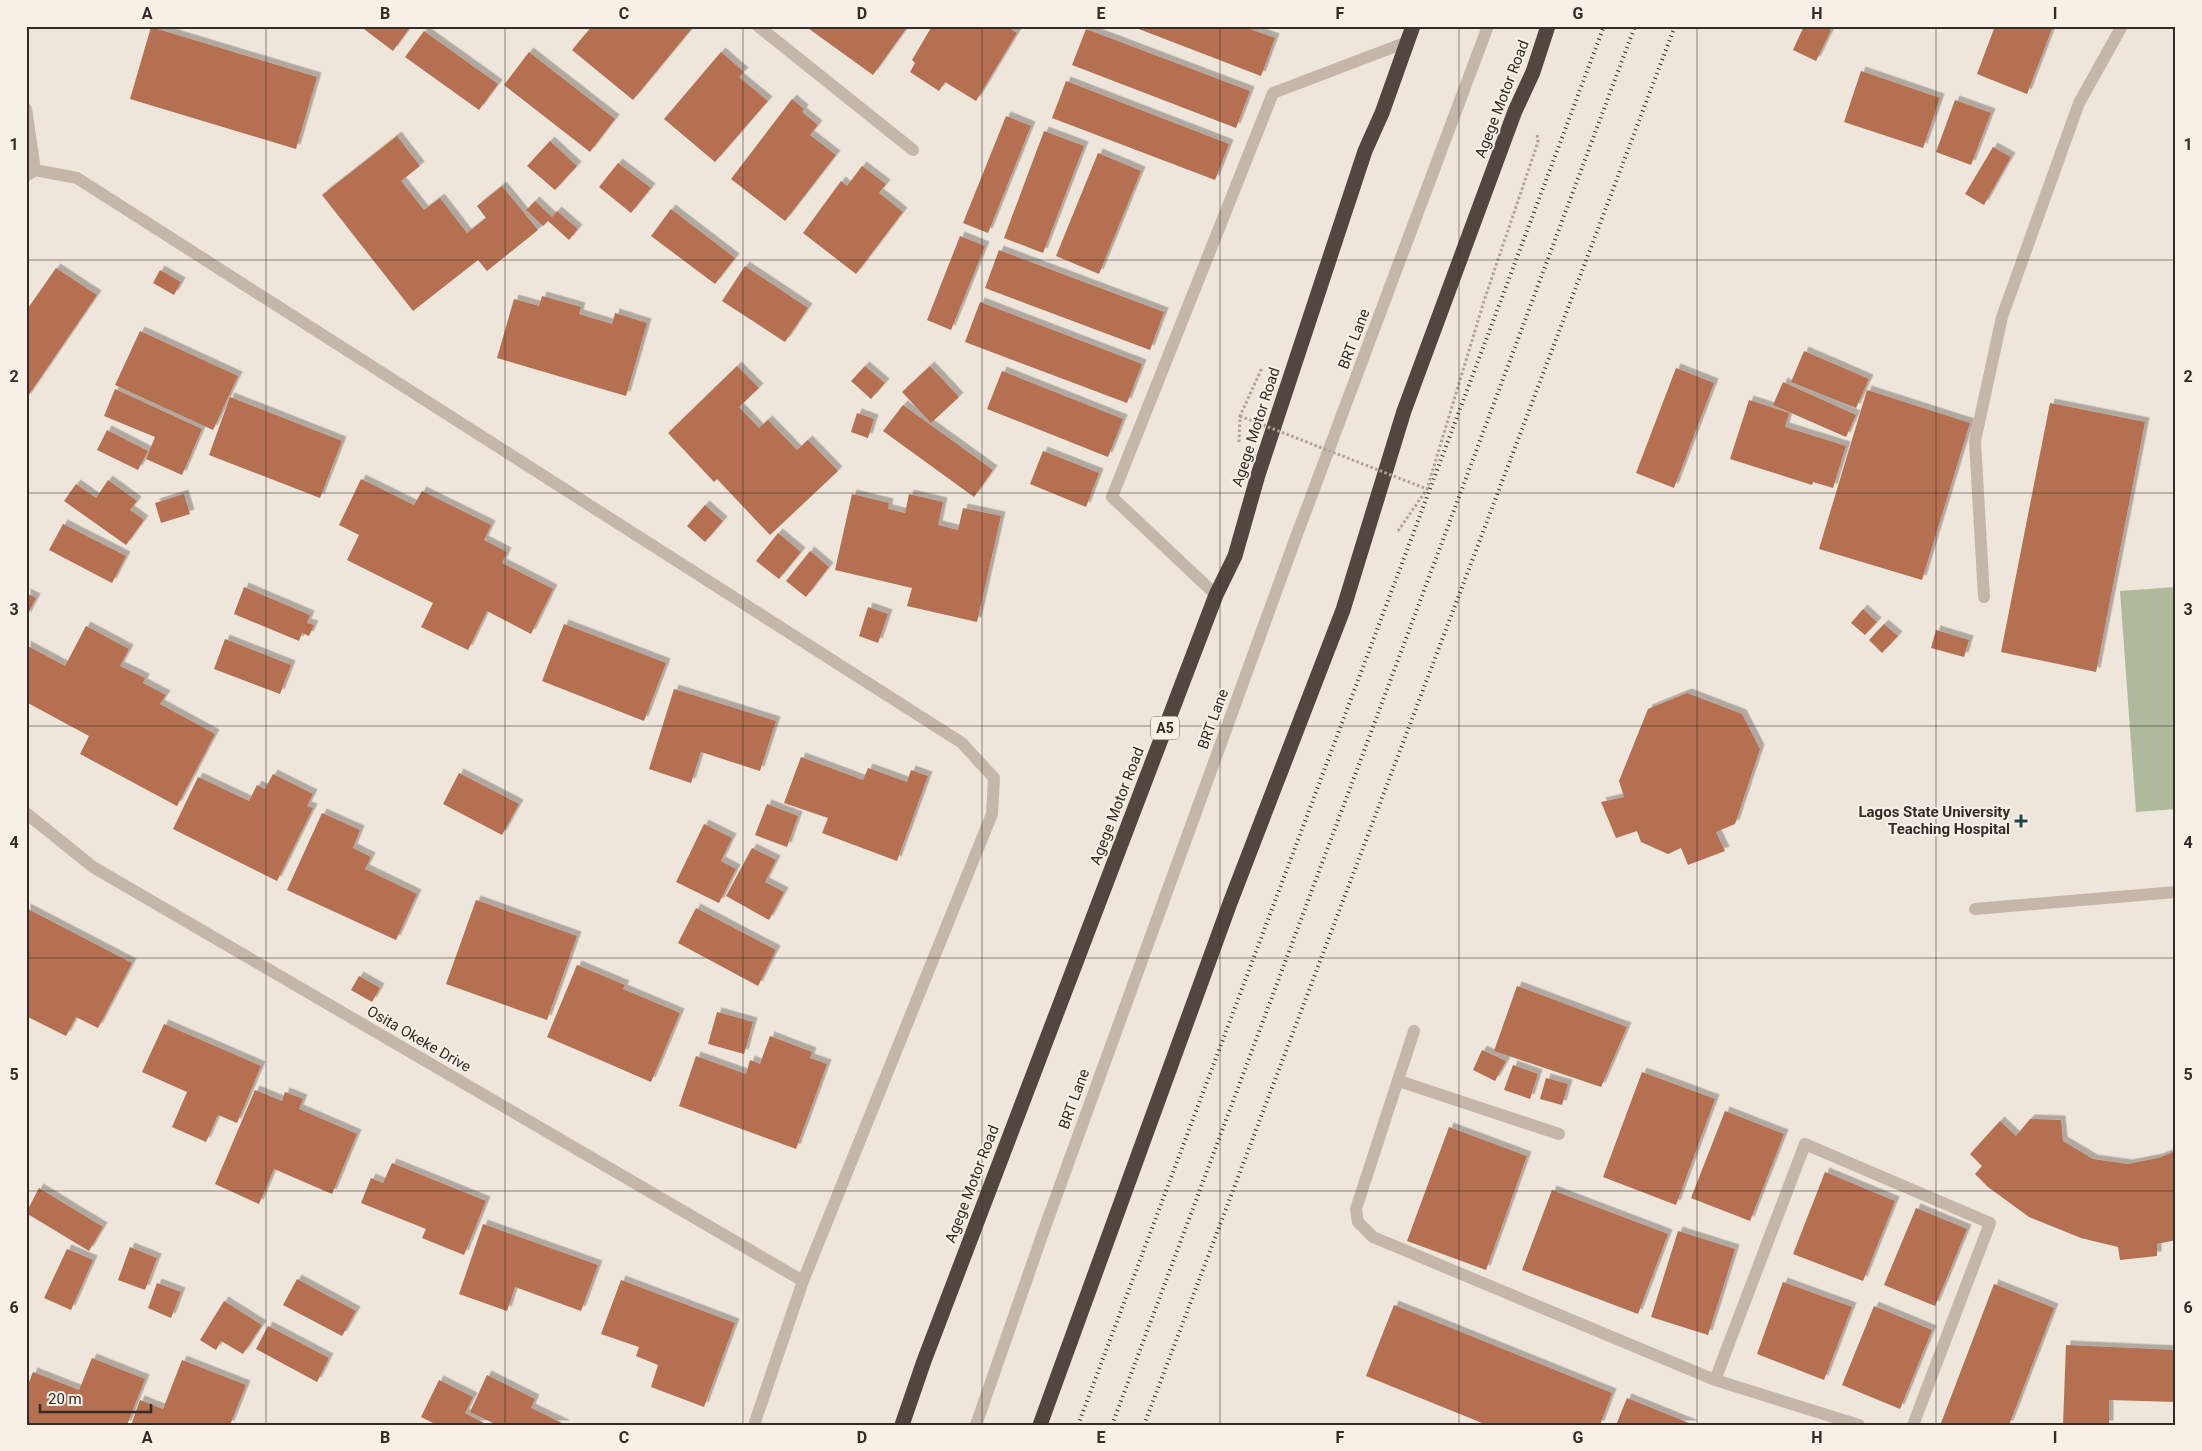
<svg xmlns="http://www.w3.org/2000/svg" width="2202" height="1451" font-family="Roboto,sans-serif">
  <style>
    .green { fill: #afba9d }
    .building { fill: #b56f51; filter: url(#shadow) }
    .lines { fill: none; stroke-linecap: round; stroke-linejoin: round }
    .path { stroke: #afa193; stroke-width: 3; stroke-dasharray: 2.5 2.5; stroke-linecap: butt }
    .minor { stroke: #c4b7a9; stroke-width: 12 }
    .highway { stroke: #524640; stroke-width: 15 }
    .rail { stroke: #322b27; stroke-width: 4; stroke-dasharray: 1 4; stroke-linecap: butt }
    .path-bridge { stroke: #afa193; stroke-width: 3; stroke-dasharray: 2.5 2.5; stroke-linecap: butt }
    .grid { fill: none; stroke: #322b27; stroke-width: 1; stroke-opacity: 0.55 }
    .poi-dot { fill: #23484e; stroke: #f6f0e6; stroke-width: 2 }
    .labels { text-anchor: middle; dominant-baseline: central; stroke-width: 4; stroke-linejoin: round; paint-order: stroke }
    .shield { fill: #f6f0e6; stroke: #6d6660; stroke-width: 1 }
    .shield-label { font-size: 14px; font-weight: bold; fill: #322b27 }
    .street-label { font-size: 15px; fill: #322b27; stroke: #f6f0e6 }
    .poi-label { font-size: 15px; font-weight: bold; fill: #322b27; stroke: #f6f0e6; text-anchor: end }
    .neatline { fill: none; stroke: #322b27; stroke-width: 2 }
    .grid-label { font-size: 16px; text-anchor: middle; font-weight: bold; fill: #322b27 }
  </style>
  <defs>
    <filter id="shadow"><feDropShadow dx="4.5" dy="-4.5" stdDeviation="0" flood-color="#0004"/></filter>
  </defs>
  <rect width="100%" height="100%" fill="#eee6db"/>
  <polygon class="green" points="2176,587 2176,809 2136,812 2120,591"/>
  <g class="building">
    <polygon points="360,26 411,26 393,51"/>
    <polygon points="592,26 694,26 633,100 572,50"/>
    <polygon points="805,26 908,26 873,75"/>
    <polygon points="932,26 1006,26 1017,33 976,101 945,82 939,91 910,72 915,63 912,60"/>
    <polygon points="1131,26 1242,26 1275,38 1261,76"/>
    <polygon points="1804,26 1823,26 1831,30 1816,61 1793,50"/>
    <polygon points="1995,26 2053,26 2027,94 1977,74"/>
    <polygon points="151,27 317,77 296,149 130,99"/>
    <polygon points="1086,29 1250,91 1236,128 1072,65"/>
    <polygon points="424,31 498,84 479,110 405,57"/>
    <polygon points="529,52 615,119 590,152 504,85"/>
    <polygon points="721,52 744,72 739,77 768,101 715,162 664,119"/>
    <polygon points="1861,71 1940,98 1923,148 1844,122"/>
    <polygon points="1066,81 1229,144 1215,180 1052,118"/>
    <polygon points="792,99 804,109 802,112 818,125 810,135 836,155 785,221 731,179"/>
    <polygon points="1955,100 1991,113 1971,165 1936,152"/>
    <polygon points="1006,116 1031,126 988,233 963,223"/>
    <polygon points="1044,131 1084,146 1043,253 1004,238"/>
    <polygon points="397,136 420,166 401,181 424,210 440,198 467,233 486,218 477,206 502,186 538,230 487,271 478,260 413,311 322,195"/>
    <polygon points="550,141 577,166 555,190 527,166"/>
    <polygon points="1993,147 2011,157 1984,205 1965,194"/>
    <polygon points="1098,153 1141,171 1099,274 1056,256"/>
    <polygon points="618,163 651,188 631,213 599,187"/>
    <polygon points="862,166 886,184 879,193 903,212 856,274 803,233 841,181 847,186"/>
    <polygon points="535,201 552,217 557,211 578,229 569,240 548,221 543,226 526,210"/>
    <polygon points="671,209 735,258 715,284 651,236"/>
    <polygon points="960,236 985,246 951,330 927,320"/>
    <polygon points="999,250 1164,312 1150,350 985,288"/>
    <polygon points="745,266 808,308 785,342 722,301"/>
    <polygon points="56,268 97,295 26,399 26,311"/>
    <polygon points="160,270 181,282 174,295 153,283"/>
    <polygon points="542,296 581,307 579,314 612,324 615,313 647,323 626,396 497,358 514,299 539,306"/>
    <polygon points="980,302 1142,364 1127,403 965,342"/>
    <polygon points="140,331 238,376 213,430 115,385"/>
    <polygon points="1804,351 1869,379 1856,408 1791,382"/>
    <polygon points="737,366 759,388 739,407 759,428 768,420 797,450 808,440 838,471 770,535 717,479 714,482 668,433"/>
    <polygon points="865,366 885,383 871,399 851,381"/>
    <polygon points="930,366 959,397 931,423 902,392"/>
    <polygon points="1676,368 1714,383 1674,488 1636,473"/>
    <polygon points="1002,371 1123,419 1108,457 987,409"/>
    <polygon points="1783,382 1856,415 1846,437 1773,405"/>
    <polygon points="115,389 202,429 182,475 146,459 155,437 104,416"/>
    <polygon points="1867,390 1970,423 1922,580 1819,549"/>
    <polygon points="230,397 342,441 320,498 209,455"/>
    <polygon points="1749,400 1789,413 1785,427 1846,446 1833,488 1813,482 1812,485 1730,459"/>
    <polygon points="2050,403 2145,422 2096,672 2001,652"/>
    <polygon points="903,405 993,470 974,497 883,431"/>
    <polygon points="857,413 874,419 868,438 851,432"/>
    <polygon points="107,430 148,451 138,470 97,450"/>
    <polygon points="1043,451 1099,473 1086,507 1030,484"/>
    <polygon points="361,479 414,505 422,491 491,525 484,540 507,552 502,563 553,589 531,634 487,611 468,650 421,627 433,603 347,560 359,535 339,525"/>
    <polygon points="108,480 137,501 130,510 144,520 126,545 64,501 76,484 96,498"/>
    <polygon points="184,494 190,514 161,523 155,503"/>
    <polygon points="852,494 889,503 888,509 905,513 909,494 943,502 938,525 958,530 963,508 1001,516 977,622 907,606 912,588 835,570"/>
    <polygon points="705,505 723,521 705,542 687,526"/>
    <polygon points="63,524 126,556 112,583 49,550"/>
    <polygon points="778,533 801,552 779,579 756,561"/>
    <polygon points="810,551 829,567 806,597 786,581"/>
    <polygon points="244,587 310,615 307,623 314,625 309,636 302,633 299,641 234,614"/>
    <polygon points="26,593 36,598 26,618"/>
    <polygon points="868,607 888,614 878,643 859,636"/>
    <polygon points="1863,609 1877,622 1865,635 1851,623"/>
    <polygon points="564,624 666,663 644,721 542,681"/>
    <polygon points="1884,624 1898,636 1882,653 1869,640"/>
    <polygon points="86,626 129,649 120,666 145,678 143,683 166,695 160,704 215,734 177,806 80,754 89,736 26,702 26,645 65,666"/>
    <polygon points="1936,630 1969,640 1964,657 1931,648"/>
    <polygon points="225,639 291,665 280,694 214,669"/>
    <polygon points="674,689 776,721 760,771 701,752 691,783 649,769"/>
    <polygon points="1687,693 1742,714 1760,749 1735,824 1716,832 1725,851 1688,865 1681,848 1668,854 1641,842 1637,831 1616,838 1601,802 1624,797 1619,781 1648,709"/>
    <polygon points="801,757 863,780 868,768 907,782 911,770 928,776 897,861 822,833 828,818 784,803"/>
    <polygon points="459,773 519,804 502,835 443,804"/>
    <polygon points="273,774 313,794 307,806 313,808 277,881 173,829 198,777 249,801 257,785 265,789"/>
    <polygon points="767,804 798,816 787,847 755,835"/>
    <polygon points="322,813 360,830 353,848 371,857 365,869 417,894 396,940 287,890"/>
    <polygon points="704,824 732,838 721,861 736,869 719,903 676,882"/>
    <polygon points="752,848 776,860 765,882 784,892 769,920 726,896"/>
    <polygon points="476,900 577,936 547,1020 446,984"/>
    <polygon points="26,908 132,963 98,1028 76,1017 66,1036 26,1016"/>
    <polygon points="696,908 776,950 758,986 678,943"/>
    <polygon points="577,965 625,985 623,989 680,1013 651,1082 547,1037"/>
    <polygon points="359,976 380,988 372,1002 351,990"/>
    <polygon points="1517,986 1627,1027 1601,1087 1494,1051"/>
    <polygon points="717,1012 753,1022 744,1054 708,1044"/>
    <polygon points="164,1024 261,1066 237,1123 218,1115 206,1142 172,1127 187,1092 142,1072"/>
    <polygon points="770,1036 812,1052 810,1058 827,1064 796,1149 679,1106 696,1056 746,1074 750,1060 760,1064"/>
    <polygon points="1482,1050 1506,1061 1495,1081 1473,1070"/>
    <polygon points="1513,1065 1538,1074 1530,1099 1504,1090"/>
    <polygon points="1642,1072 1715,1099 1676,1205 1603,1177"/>
    <polygon points="1546,1078 1568,1084 1562,1105 1540,1099"/>
    <polygon points="255,1090 282,1101 285,1092 303,1099 299,1109 357,1134 332,1194 274,1169 259,1204 215,1184"/>
    <polygon points="1725,1111 1784,1134 1750,1221 1691,1198"/>
    <polygon points="2030,1119 2061,1120 2063,1141 2093,1159 2128,1164 2158,1158 2176,1151 2176,1240 2157,1244 2157,1256 2120,1260 2118,1247 2081,1238 2029,1217 1988,1187 1975,1174 1982,1166 1970,1154 2000,1121 2016,1136"/>
    <polygon points="1449,1127 1527,1156 1486,1270 1407,1241"/>
    <polygon points="392,1163 486,1201 464,1255 422,1238 426,1229 361,1203 371,1178 383,1183"/>
    <polygon points="1825,1172 1895,1201 1863,1281 1793,1254"/>
    <polygon points="39,1188 103,1227 89,1251 26,1213"/>
    <polygon points="1552,1190 1668,1234 1638,1314 1522,1270"/>
    <polygon points="1916,1208 1967,1229 1935,1306 1884,1285"/>
    <polygon points="483,1224 598,1265 581,1311 515,1287 507,1311 459,1294"/>
    <polygon points="1678,1231 1735,1249 1708,1335 1651,1317"/>
    <polygon points="130,1247 157,1258 145,1290 118,1280"/>
    <polygon points="67,1249 93,1260 71,1310 44,1298"/>
    <polygon points="297,1279 356,1311 342,1336 283,1305"/>
    <polygon points="621,1280 735,1323 704,1407 651,1387 658,1365 636,1356 639,1347 601,1334"/>
    <polygon points="1783,1282 1852,1307 1824,1380 1757,1354"/>
    <polygon points="157,1283 181,1292 171,1318 148,1308"/>
    <polygon points="1994,1284 2054,1308 2009,1425 1946,1425 1941,1423"/>
    <polygon points="224,1301 262,1325 243,1354 221,1341 216,1350 200,1340"/>
    <polygon points="1394,1305 1612,1393 1600,1425 1487,1425 1366,1376"/>
    <polygon points="1874,1306 1932,1330 1900,1409 1842,1385"/>
    <polygon points="268,1326 329,1358 317,1382 256,1349"/>
    <polygon points="2066,1345 2176,1350 2176,1402 2109,1400 2109,1425 2063,1425"/>
    <polygon points="92,1358 145,1379 127,1425 33,1425 26,1422 26,1390 33,1372 79,1390"/>
    <polygon points="182,1360 246,1385 230,1425 131,1425 140,1400 163,1409"/>
    <polygon points="487,1375 535,1399 531,1408 566,1425 497,1425 470,1412"/>
    <polygon points="439,1380 473,1397 465,1413 488,1425 437,1425 421,1417"/>
    <polygon points="1627,1398 1694,1425 1616,1425"/>
  </g>
  <g class="lines">
    <g class="path">
      <polyline points="1239,442 1240,416 1262,368"/>
      <polyline points="1398,531 1427,489 1484,301 1538,142 1537,134"/>
    </g>
    <g class="minor">
      <polyline points="758,26 913,150"/>
      <polyline points="26,109 35,170"/>
      <polyline points="26,176 35,170 77,178 962,743 994,778 992,814 803,1281 754,1425"/>
      <polyline points="1216,595 1112,497 1273,93 1407,42"/>
      <polyline points="1984,597 1975,441 2002,317 2079,103 2122,26"/>
      <polyline points="26,813 93,867 803,1281"/>
      <polyline points="1975,909 2176,892"/>
      <polyline points="1414,1031 1356,1209 1358,1222 1373,1237 1715,1380 1859,1425"/>
      <polyline points="1399,1081 1559,1134"/>
      <polyline points="1715,1380 1805,1144 1990,1223 1913,1425"/>
      <polyline points="976,1425 1045,1227 1296,537 1488,26"/>
    </g>
    <g class="highway">
      <polyline points="902,1425 924,1361 1216,595 1235,556 1258,475 1365,151 1382,113 1413,26"/>
      <polyline points="1040,1425 1230,903 1343,610 1404,411 1515,111 1533,72 1548,26"/>
    </g>
    <g class="rail">
      <polyline points="1078,1425 1604,26"/>
      <polyline points="1112,1425 1635,26"/>
      <polyline points="1144,1425 1675,26"/>
    </g>
    <polyline class="path-bridge" points="1240,416 1427,489"/>
  </g>
  <path class="grid" d="M266,26v1399M505,26v1399M743,26v1399M982,26v1399M1220,26v1399M1459,26v1399M1697,26v1399M1936,26v1399M26,260h2150M26,493h2150M26,726h2150M26,958h2150M26,1191h2150"/>
  <path class="poi-dot" d="M2018.5 813.5h5v5h5v5h-5v5h-5v-5h-5v-5h5z"/>
  <g class="labels">
    <rect class="shield" x="1151" y="716.5" width="28" height="23" rx="4"/>
    <g class="shield-label">
      <text x="1165" y="728">A5</text>
    </g>
    <g class="street-label">
      <text transform="translate(1502 99) rotate(-69)">Agege Motor Road</text>
      <text transform="translate(1354 339) rotate(-69)">BRT Lane</text>
      <text transform="translate(1256 427) rotate(-72)">Agege Motor Road</text>
      <text transform="translate(1213 719) rotate(-70)">BRT Lane</text>
      <text transform="translate(1117 806) rotate(-69)">Agege Motor Road</text>
      <text transform="translate(419 1039) rotate(30)">Osita Okeke Drive</text>
      <text transform="translate(1074 1099) rotate(-70)">BRT Lane</text>
      <text transform="translate(972 1184) rotate(-69)">Agege Motor Road</text>
    </g>
    <g class="poi-label">
      <text x="2010" y="812">Lagos State University<tspan x="2010" dy="17">Teaching Hospital</tspan></text>
    </g>
  </g>
  <rect width="2202" height="1451" fill="none" stroke="#f6f0e6" stroke-width="55"/>
  <path d="M40 1404v8h111v-8" fill="none" stroke="#322b27" stroke-width="2.5"/>
  <text x="48" y="1404" font-size="15" fill="#322b27" stroke="#f6f0e6" stroke-width="4" paint-order="stroke">20 m</text>
  <rect x="28" y="28" width="2146" height="1396" class="neatline"/>
  <g class="grid-label">
    <text x="147" y="19">A</text>
    <text x="385" y="19">B</text>
    <text x="624" y="19">C</text>
    <text x="862" y="19">D</text>
    <text x="1101" y="19">E</text>
    <text x="1340" y="19">F</text>
    <text x="1578" y="19">G</text>
    <text x="1817" y="19">H</text>
    <text x="2055" y="19">I</text>
    <text x="14" y="150">1</text>
    <text x="2188" y="150">1</text>
    <text x="14" y="382">2</text>
    <text x="2188" y="382">2</text>
    <text x="14" y="615">3</text>
    <text x="2188" y="615">3</text>
    <text x="14" y="848">4</text>
    <text x="2188" y="848">4</text>
    <text x="14" y="1080">5</text>
    <text x="2188" y="1080">5</text>
    <text x="14" y="1313">6</text>
    <text x="2188" y="1313">6</text>
    <text x="147" y="1443">A</text>
    <text x="385" y="1443">B</text>
    <text x="624" y="1443">C</text>
    <text x="862" y="1443">D</text>
    <text x="1101" y="1443">E</text>
    <text x="1340" y="1443">F</text>
    <text x="1578" y="1443">G</text>
    <text x="1817" y="1443">H</text>
    <text x="2055" y="1443">I</text>
  </g>
</svg>
